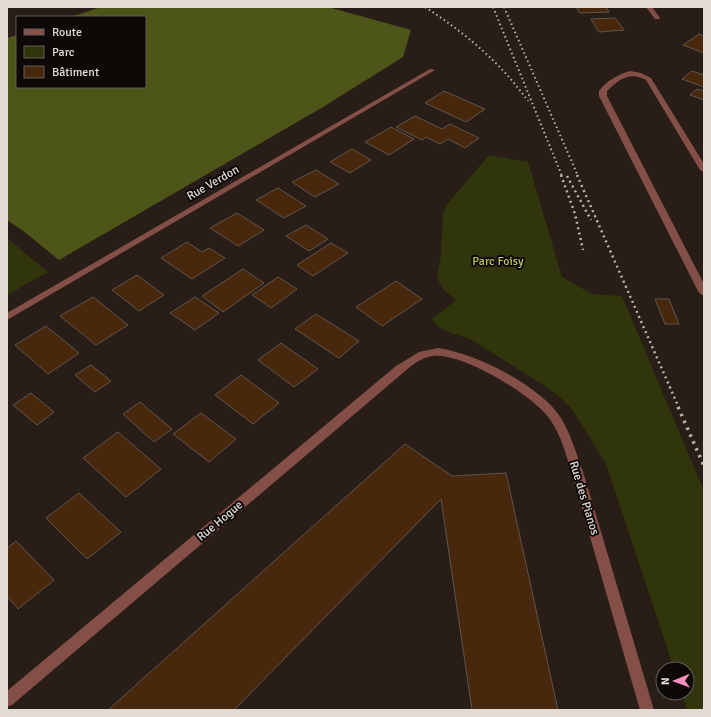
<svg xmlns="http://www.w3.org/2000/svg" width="711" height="717" font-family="Signika,sans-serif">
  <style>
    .green { fill: #30350c }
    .forest { fill: #4d5519 }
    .building { fill: #48280d; stroke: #60544c }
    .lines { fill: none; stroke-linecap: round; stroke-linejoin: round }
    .service { fill: #844f46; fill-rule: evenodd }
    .minor { fill: #844f46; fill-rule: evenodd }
    .rail-far2 { stroke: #bbb3ae; stroke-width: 2; stroke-dasharray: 1.5 3; stroke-linecap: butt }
    .rail-far1 { stroke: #bbb3ae; stroke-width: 2.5; stroke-dasharray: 2 3.5; stroke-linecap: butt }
    .rail { stroke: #bbb3ae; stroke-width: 3.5; stroke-dasharray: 2.5 5; stroke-linecap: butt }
    .labels { text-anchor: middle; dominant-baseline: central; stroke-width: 4; stroke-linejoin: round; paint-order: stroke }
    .street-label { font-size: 12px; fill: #e1dad5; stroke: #0d0906 }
    .park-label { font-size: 12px; fill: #bbca5f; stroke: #0d0906 }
  </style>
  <rect width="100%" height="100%" fill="#281e17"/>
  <g class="green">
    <path d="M489,155l39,7 34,115 30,17 30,2 82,195v219h-17l-5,-17h5v-24h-13l-68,-205 -34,-55 -10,-10 -14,-11 -76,-48c-15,-7 -30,-6 -40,-21l24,-19 -11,-9 -5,-7 -3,-8 4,-20 2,-43 5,-10z"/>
    <polygon points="7,238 48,272 7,295"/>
  </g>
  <polygon class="forest" points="101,7 328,7 411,30 403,57 323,107 59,260 22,230 7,220 7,38 17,35 17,87 145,87 145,17 71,17"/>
  <g class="building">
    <polygon points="576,7 606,7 609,12 580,13"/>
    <polygon points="615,18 624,30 599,32 591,19"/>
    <polygon points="699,34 704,36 704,53 683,45"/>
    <polygon points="692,71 704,75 704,87 682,79"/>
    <polygon points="697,89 704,91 704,100 690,95"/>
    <polygon points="444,91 485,109 466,122 425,103"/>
    <polygon points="415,116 442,129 450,124 479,138 465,148 448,139 440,144 426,137 422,140 396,127"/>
    <polygon points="391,127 414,139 389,155 365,142"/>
    <polygon points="352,149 371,160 350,173 330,162"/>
    <polygon points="316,170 339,184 315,197 292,182"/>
    <polygon points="278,188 306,206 284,218 256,200"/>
    <polygon points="237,213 264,230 238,246 210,228"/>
    <polygon points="306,225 328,239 309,251 286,236"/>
    <polygon points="187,242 202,252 209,248 225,258 192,279 161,258"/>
    <polygon points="331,243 348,253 313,276 297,265"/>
    <polygon points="243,269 264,283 223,312 202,296"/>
    <polygon points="137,275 164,295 139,311 112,290"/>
    <polygon points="278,277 297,289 271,308 252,295"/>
    <polygon points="396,281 422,299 382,326 356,307"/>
    <polygon points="93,297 128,325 96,345 60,316"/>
    <polygon points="195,297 219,313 195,330 170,313"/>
    <polygon points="655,299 669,299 679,324 665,324"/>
    <polygon points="316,314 359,341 339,358 295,329"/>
    <polygon points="46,326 79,353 48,374 15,345"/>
    <polygon points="281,343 318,369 294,387 258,360"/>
    <polygon points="91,365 111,381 95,392 75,375"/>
    <polygon points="241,375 279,403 253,424 215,395"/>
    <polygon points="31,393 54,412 37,425 13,405"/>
    <polygon points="140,402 172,429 154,442 123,414"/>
    <polygon points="201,413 236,439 209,462 173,434"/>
    <polygon points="118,432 161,469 126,497 83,458"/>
    <polygon points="405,444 452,476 506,473 558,710 472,710 441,499 234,710 108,710"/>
    <polygon points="79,493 121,532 87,559 46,518"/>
    <polygon points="16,541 54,580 18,609 7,596 7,548"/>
  </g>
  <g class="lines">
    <path class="service" d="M630,71l11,2 10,5 53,86v8l-4,-2 -54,-90c-16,-9 -27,-1 -39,11v5l97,188v12l-5,-3 -100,-197v-5c7,-10 20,-17 31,-20z"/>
    <g class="minor">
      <polygon points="646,7 652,7 660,18 659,19 655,19"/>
      <polygon points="430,69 435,70 7,320 7,313"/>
      <path d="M438,348c37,5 103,38 123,70 11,19 17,40 24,60l69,232h-14l-67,-232c-6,-20 -11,-42 -24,-60 -17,-23 -87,-66 -116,-62 -11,1 -21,9 -29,16l-392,333 -5,2v-16l389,-325 23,-14z"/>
    </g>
    <g class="rail-far2">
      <path d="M425,7c40,26 75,55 103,94"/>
      <polyline points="493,7 562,176"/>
      <polyline points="504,7 578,176"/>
    </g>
    <g class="rail-far1">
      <polyline points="561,175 575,214 583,250"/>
      <polyline points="577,175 679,408"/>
      <polyline points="567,176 591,220"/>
    </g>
    <polyline class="rail" points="678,407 704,466"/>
  </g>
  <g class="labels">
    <g class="street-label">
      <text transform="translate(213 183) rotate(-30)">Rue Verdon</text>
      <text transform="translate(584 498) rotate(73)">Rue des Pianos</text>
      <text transform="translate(220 521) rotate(-40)">Rue Hogue</text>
    </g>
    <g class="park-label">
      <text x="498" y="261">Parc Foisy</text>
    </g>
  </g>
  <rect width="711" height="717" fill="none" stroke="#e1dad5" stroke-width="16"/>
  <rect x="16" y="16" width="130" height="72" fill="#0d0906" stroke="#625d59"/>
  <rect x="24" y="29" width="20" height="6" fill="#844f46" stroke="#625d59"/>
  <text x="52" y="36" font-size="12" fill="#e1dad5">Route</text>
  <rect x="24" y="46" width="20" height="12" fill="#30350c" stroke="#625d59"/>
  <text x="52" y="56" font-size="12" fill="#e1dad5">Parc</text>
  <rect x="24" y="66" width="20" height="12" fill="#48280d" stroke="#625d59"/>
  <text x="52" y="76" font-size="12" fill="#e1dad5">Bâtiment</text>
  <g transform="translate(675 681) rotate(269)"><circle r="19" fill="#0d0906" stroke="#625d59"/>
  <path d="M0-3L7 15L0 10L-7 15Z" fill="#fe8ebd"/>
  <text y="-6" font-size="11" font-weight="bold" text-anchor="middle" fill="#e1dad5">N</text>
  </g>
</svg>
